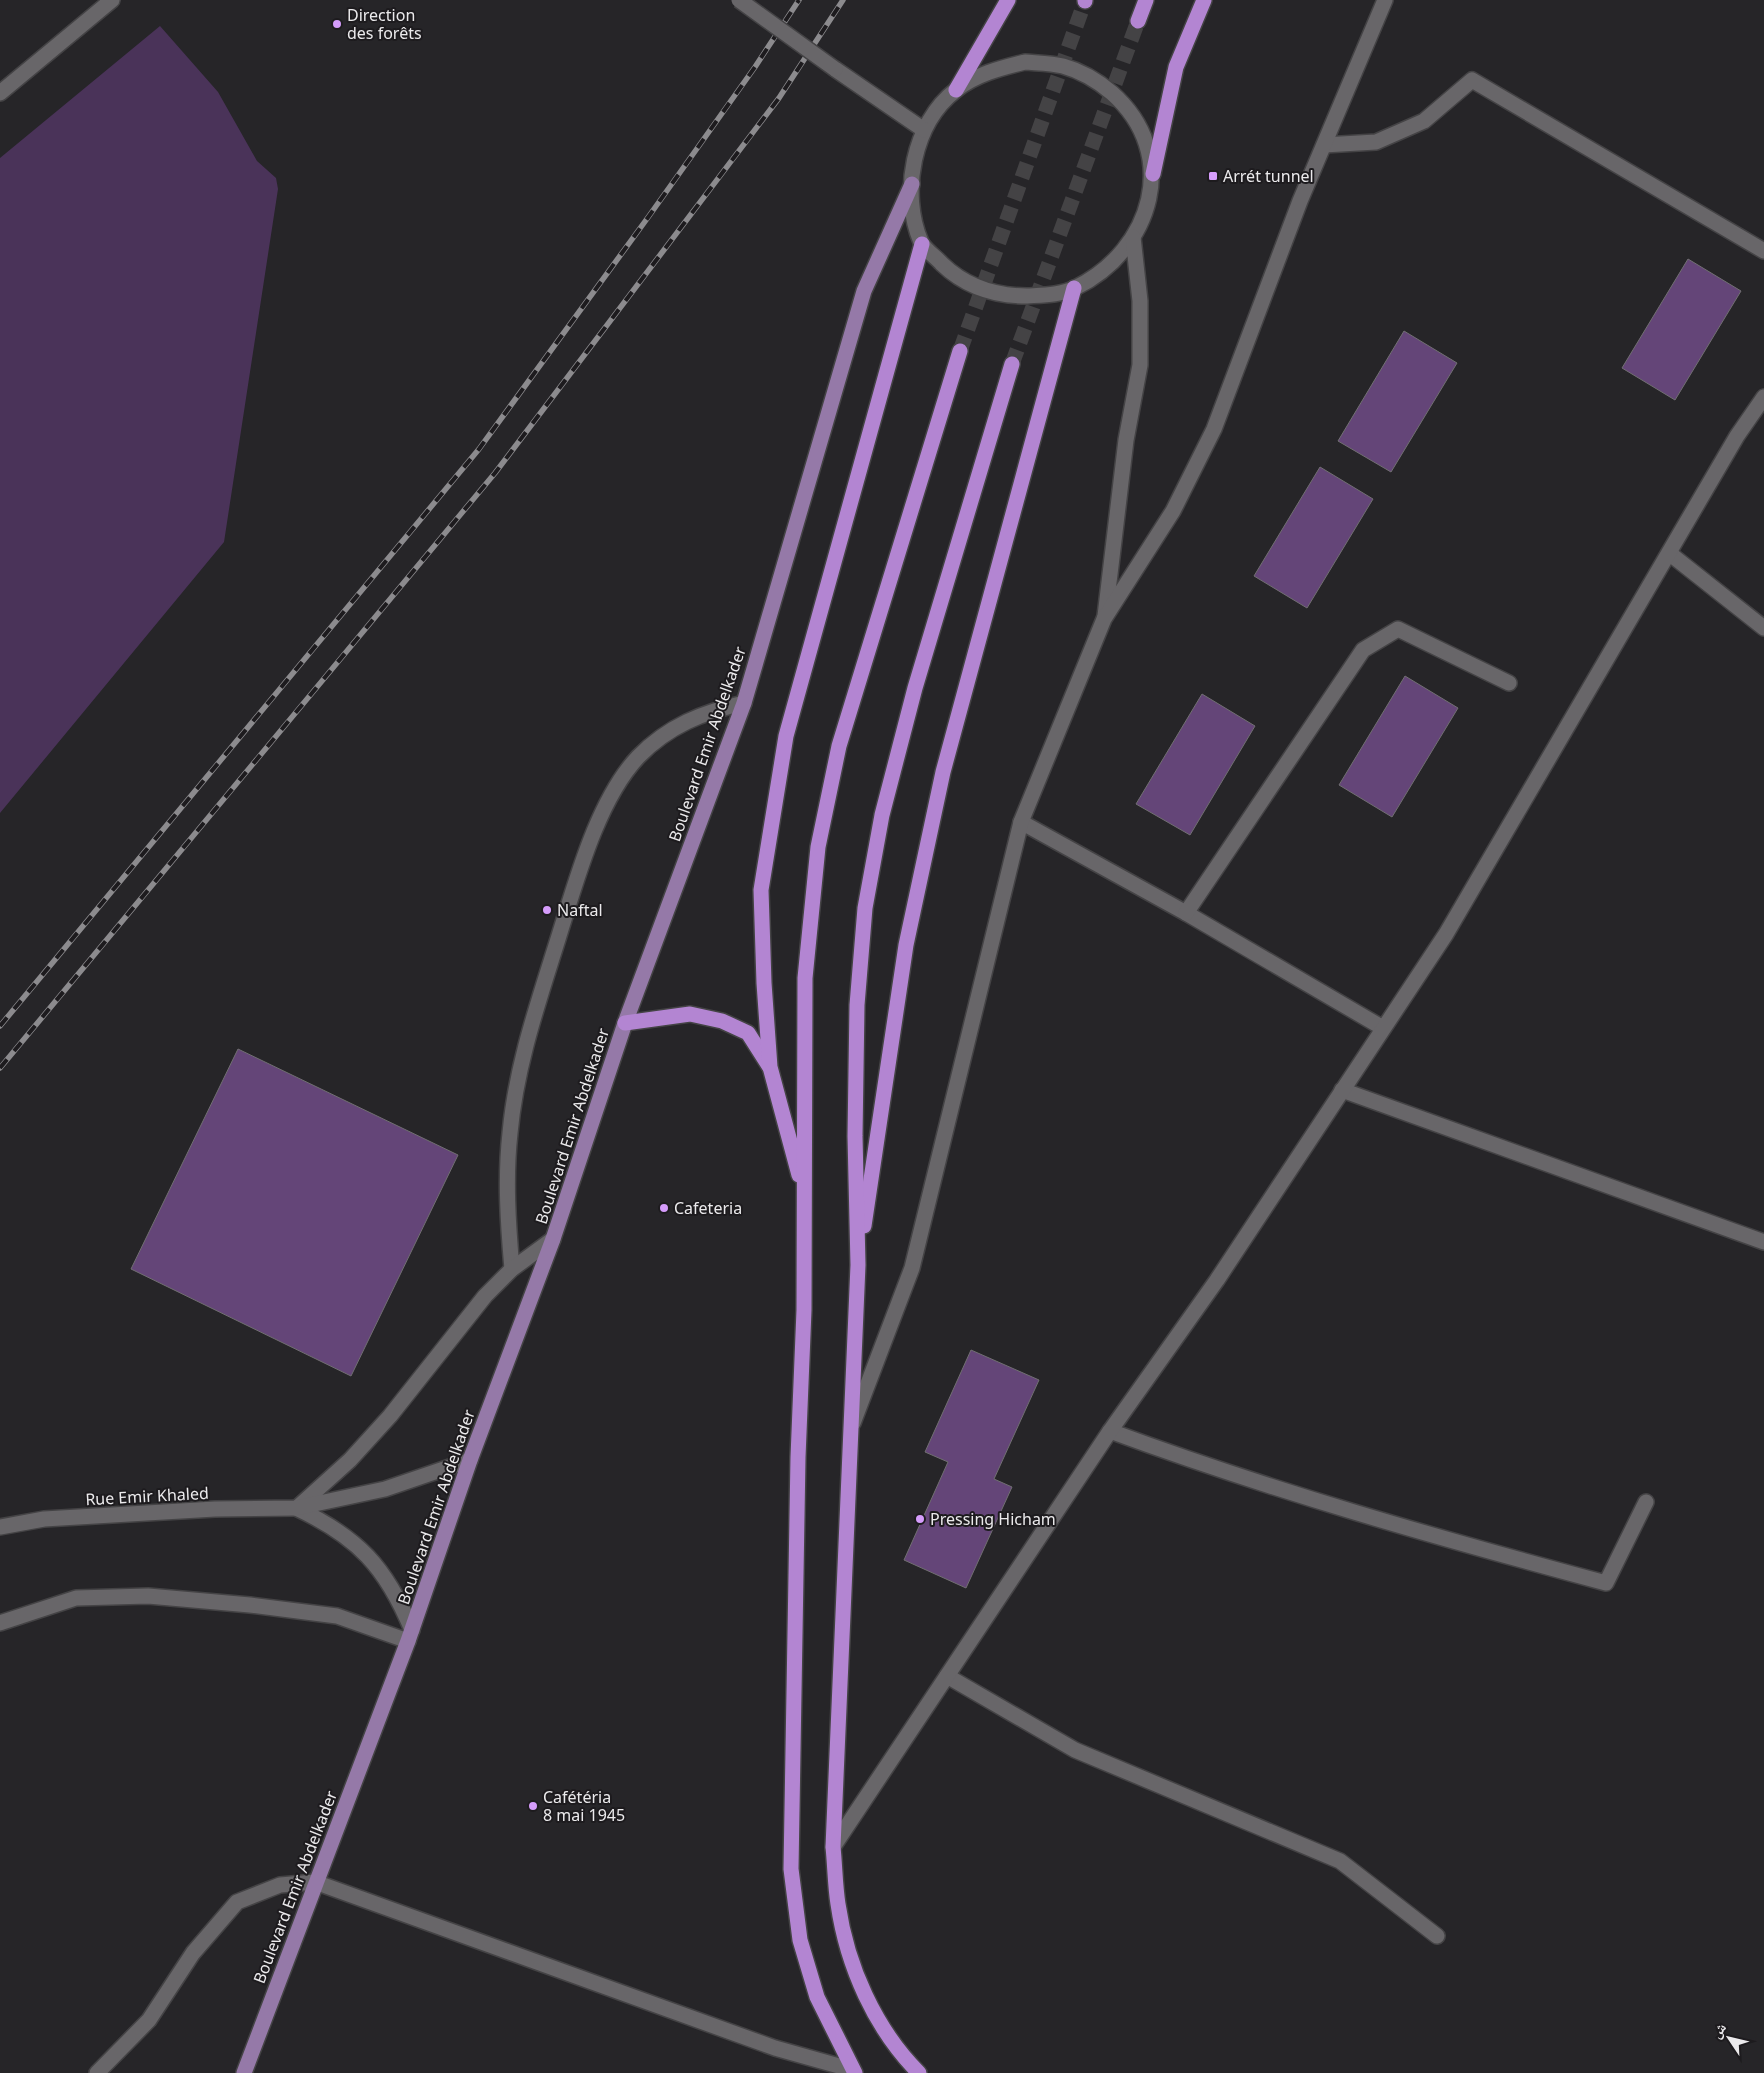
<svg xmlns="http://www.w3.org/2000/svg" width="1764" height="2073" font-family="'Noto Sans','Noto Naskh Arabic',sans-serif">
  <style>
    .green { fill: #4a3359 }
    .building { fill: #644578; stroke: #716f72 }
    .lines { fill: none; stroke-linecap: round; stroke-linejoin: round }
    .highway-tunnel { stroke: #444345; stroke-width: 15; stroke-dasharray: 15 8; stroke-linecap: butt }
    .lane-casing { stroke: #444345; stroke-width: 18 }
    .street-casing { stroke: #444345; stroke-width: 18 }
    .secondary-casing { stroke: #444345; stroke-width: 18 }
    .primary-casing { stroke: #444345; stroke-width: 18 }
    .highway-casing { stroke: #444345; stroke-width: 18 }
    .lane { stroke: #686669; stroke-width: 15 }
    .street { stroke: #686669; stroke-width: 15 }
    .secondary { stroke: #686669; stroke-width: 15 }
    .primary { stroke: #9579a8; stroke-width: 15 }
    .highway { stroke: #b385d2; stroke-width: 15 }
    .rail-casing { stroke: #8c8b8e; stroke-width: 5.5 }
    .rail { stroke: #1d1b1e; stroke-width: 4; stroke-dasharray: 11; stroke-linecap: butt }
    .secondary-bridge-casing { stroke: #444345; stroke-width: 18; stroke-linecap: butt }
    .secondary-bridge { stroke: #686669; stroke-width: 15 }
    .poi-dot { fill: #d59cfb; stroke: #1d1b1e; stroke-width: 2 }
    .labels { text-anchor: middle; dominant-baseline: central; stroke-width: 4; stroke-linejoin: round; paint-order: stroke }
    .poi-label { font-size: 16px; fill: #ebeaec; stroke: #1d1b1e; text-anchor: start }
    .street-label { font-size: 16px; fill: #ebeaec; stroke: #1d1b1e }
  </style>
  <rect width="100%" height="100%" fill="#262528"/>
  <polygon class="green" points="160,26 218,92 257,161 276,178 278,189 224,542 0,813 0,158"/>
  <g class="building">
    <polygon points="1688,259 1741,291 1675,400 1622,368"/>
    <polygon points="1404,331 1457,363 1391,472 1338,441"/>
    <polygon points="1320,467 1373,499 1307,608 1254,576"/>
    <polygon points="1405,676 1458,708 1392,817 1339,785"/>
    <polygon points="1202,694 1255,726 1190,835 1136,804"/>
    <polygon points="238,1049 458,1155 351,1376 131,1269"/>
    <polygon points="971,1350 1039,1380 994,1479 1012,1487 966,1588 904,1560 948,1462 925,1452"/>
  </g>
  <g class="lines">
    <g class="highway-tunnel">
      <polyline points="960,351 1085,1"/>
      <polyline points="1012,364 1138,21"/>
    </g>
    <g class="lane-casing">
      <g id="lane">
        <polyline points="1342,1090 1764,1242"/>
        <path d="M512,1269c-4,-45 -7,-91 -2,-136 6,-67 28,-130 48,-194 18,-57 39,-138 80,-182 30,-31 65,-45 106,-54"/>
        <path d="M1110,1431c163,60 328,107 496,152l40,-81"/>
        <polyline points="947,1676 1075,1750 1340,1861 1437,1936"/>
      </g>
    </g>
    <g class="street-casing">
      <g id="street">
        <polyline points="0,93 112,0"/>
        <polyline points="1324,145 1376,142 1424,121 1472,80 1764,251"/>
        <polyline points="1669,553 1764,628"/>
        <polyline points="1021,822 1186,913 1383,1028"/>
        <polyline points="1186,913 1363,650 1398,629 1509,683"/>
        <polyline points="0,1623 76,1598 148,1596 250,1605 337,1616 408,1641"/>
        <polyline points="833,1847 1110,1431 1217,1280 1446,934 1737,436 1764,397"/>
        <polyline points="97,2073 149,2020 193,1953 237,1902 280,1885 315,1882 775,2048 853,2070"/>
      </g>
    </g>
    <g class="secondary-casing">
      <g id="secondary">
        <path d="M1025,62c12,1 26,1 38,4 18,5 35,15 49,27 69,61 41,157 -37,195 -14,7 -32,7 -48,8 -33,0 -61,-9 -85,-32 -6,-7 -17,-14 -21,-22 -21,-49 -8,-119 35,-152 20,-16 45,-22 69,-28z"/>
        <polyline points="835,69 924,130"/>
        <polyline points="1105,616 1126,440 1140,365 1140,301 1133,237"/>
        <polyline points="853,1423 912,1268 1021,822 1104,619 1173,511 1214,429 1300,201 1385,0"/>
        <polyline points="298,1507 350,1460 390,1416 485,1296 512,1269 553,1239"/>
        <path d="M296,1508c62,29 90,59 116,122"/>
        <polyline points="0,1527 44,1519 215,1509 296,1508 385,1489 470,1460"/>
      </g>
    </g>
    <g class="primary-casing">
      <polyline id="primary" points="244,2073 408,1641 470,1460 553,1239 625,1023 744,703 864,291 912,184"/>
    </g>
    <g class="highway-casing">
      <g id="highway">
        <polyline points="1085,1 1085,0"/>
        <polyline points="1138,21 1146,0"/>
        <polyline points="956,90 1008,0"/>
        <polyline points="1153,174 1176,67 1204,0"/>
        <polyline points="625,1023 690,1014 722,1021 748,1033 769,1066"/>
        <polyline points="799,1175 770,1067 764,983 761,890 786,736 922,244"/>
        <polyline points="864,1226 906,945 943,772 1074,288"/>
        <polyline points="855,2073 817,1997 800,1940 791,1869 798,1457 804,1310 805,978 818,847 839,746 960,351"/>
        <path d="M919,2073c-44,-44 -72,-107 -81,-169 -3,-19 -3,-38 -5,-57l25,-582 -3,-129 2,-131 8,-97 17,-93 33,-127 97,-324"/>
      </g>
    </g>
    <use href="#lane" class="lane"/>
    <use href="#street" class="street"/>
    <use href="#secondary" class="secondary"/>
    <use href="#primary" class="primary"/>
    <use href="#highway" class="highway"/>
    <g class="rail-casing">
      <g id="rail">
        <polyline points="0,1026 479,449 649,216 755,67 799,0"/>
        <polyline points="0,1068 495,473 779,98 843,0"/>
      </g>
    </g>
    <use href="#rail" class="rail"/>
    <g class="secondary-bridge-casing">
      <polyline id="secondary-bridge" points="739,0 835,69"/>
    </g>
    <use href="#secondary-bridge" class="secondary-bridge"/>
  </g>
  <g class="poi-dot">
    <circle cx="337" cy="24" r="5"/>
    <rect x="1208" y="171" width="10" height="10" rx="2.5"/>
    <circle cx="547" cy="910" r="5"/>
    <circle cx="664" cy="1208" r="5"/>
    <circle cx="920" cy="1519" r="5"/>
    <circle cx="533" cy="1806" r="5"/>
  </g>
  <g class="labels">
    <g class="poi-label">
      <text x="347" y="15">Direction<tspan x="347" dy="18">des forêts</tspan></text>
      <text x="1223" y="176">Arrét tunnel</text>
      <text x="557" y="910">Naftal</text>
      <text x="674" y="1208">Cafeteria</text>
      <text x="930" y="1519">Pressing Hicham</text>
      <text x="543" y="1797">Cafétéria<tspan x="543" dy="18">8 mai 1945</tspan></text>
    </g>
    <g class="street-label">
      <text transform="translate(707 744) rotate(-71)">Boulevard Emir Abdelkader</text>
      <text transform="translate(572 1126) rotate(-72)">Boulevard Emir Abdelkader</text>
      <text transform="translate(147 1496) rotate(-3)">Rue Emir Khaled</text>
      <text transform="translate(436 1507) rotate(-71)">Boulevard Emir Abdelkader</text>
      <text transform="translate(295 1887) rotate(-69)">Boulevard Emir Abdelkader</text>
    </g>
  </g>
  <g transform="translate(1729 2038) rotate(305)" stroke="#1d1b1e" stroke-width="4" paint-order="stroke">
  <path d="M0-4L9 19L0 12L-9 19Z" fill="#ebeaec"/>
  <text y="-8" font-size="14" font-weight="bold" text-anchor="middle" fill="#ebeaec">ش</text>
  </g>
</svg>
